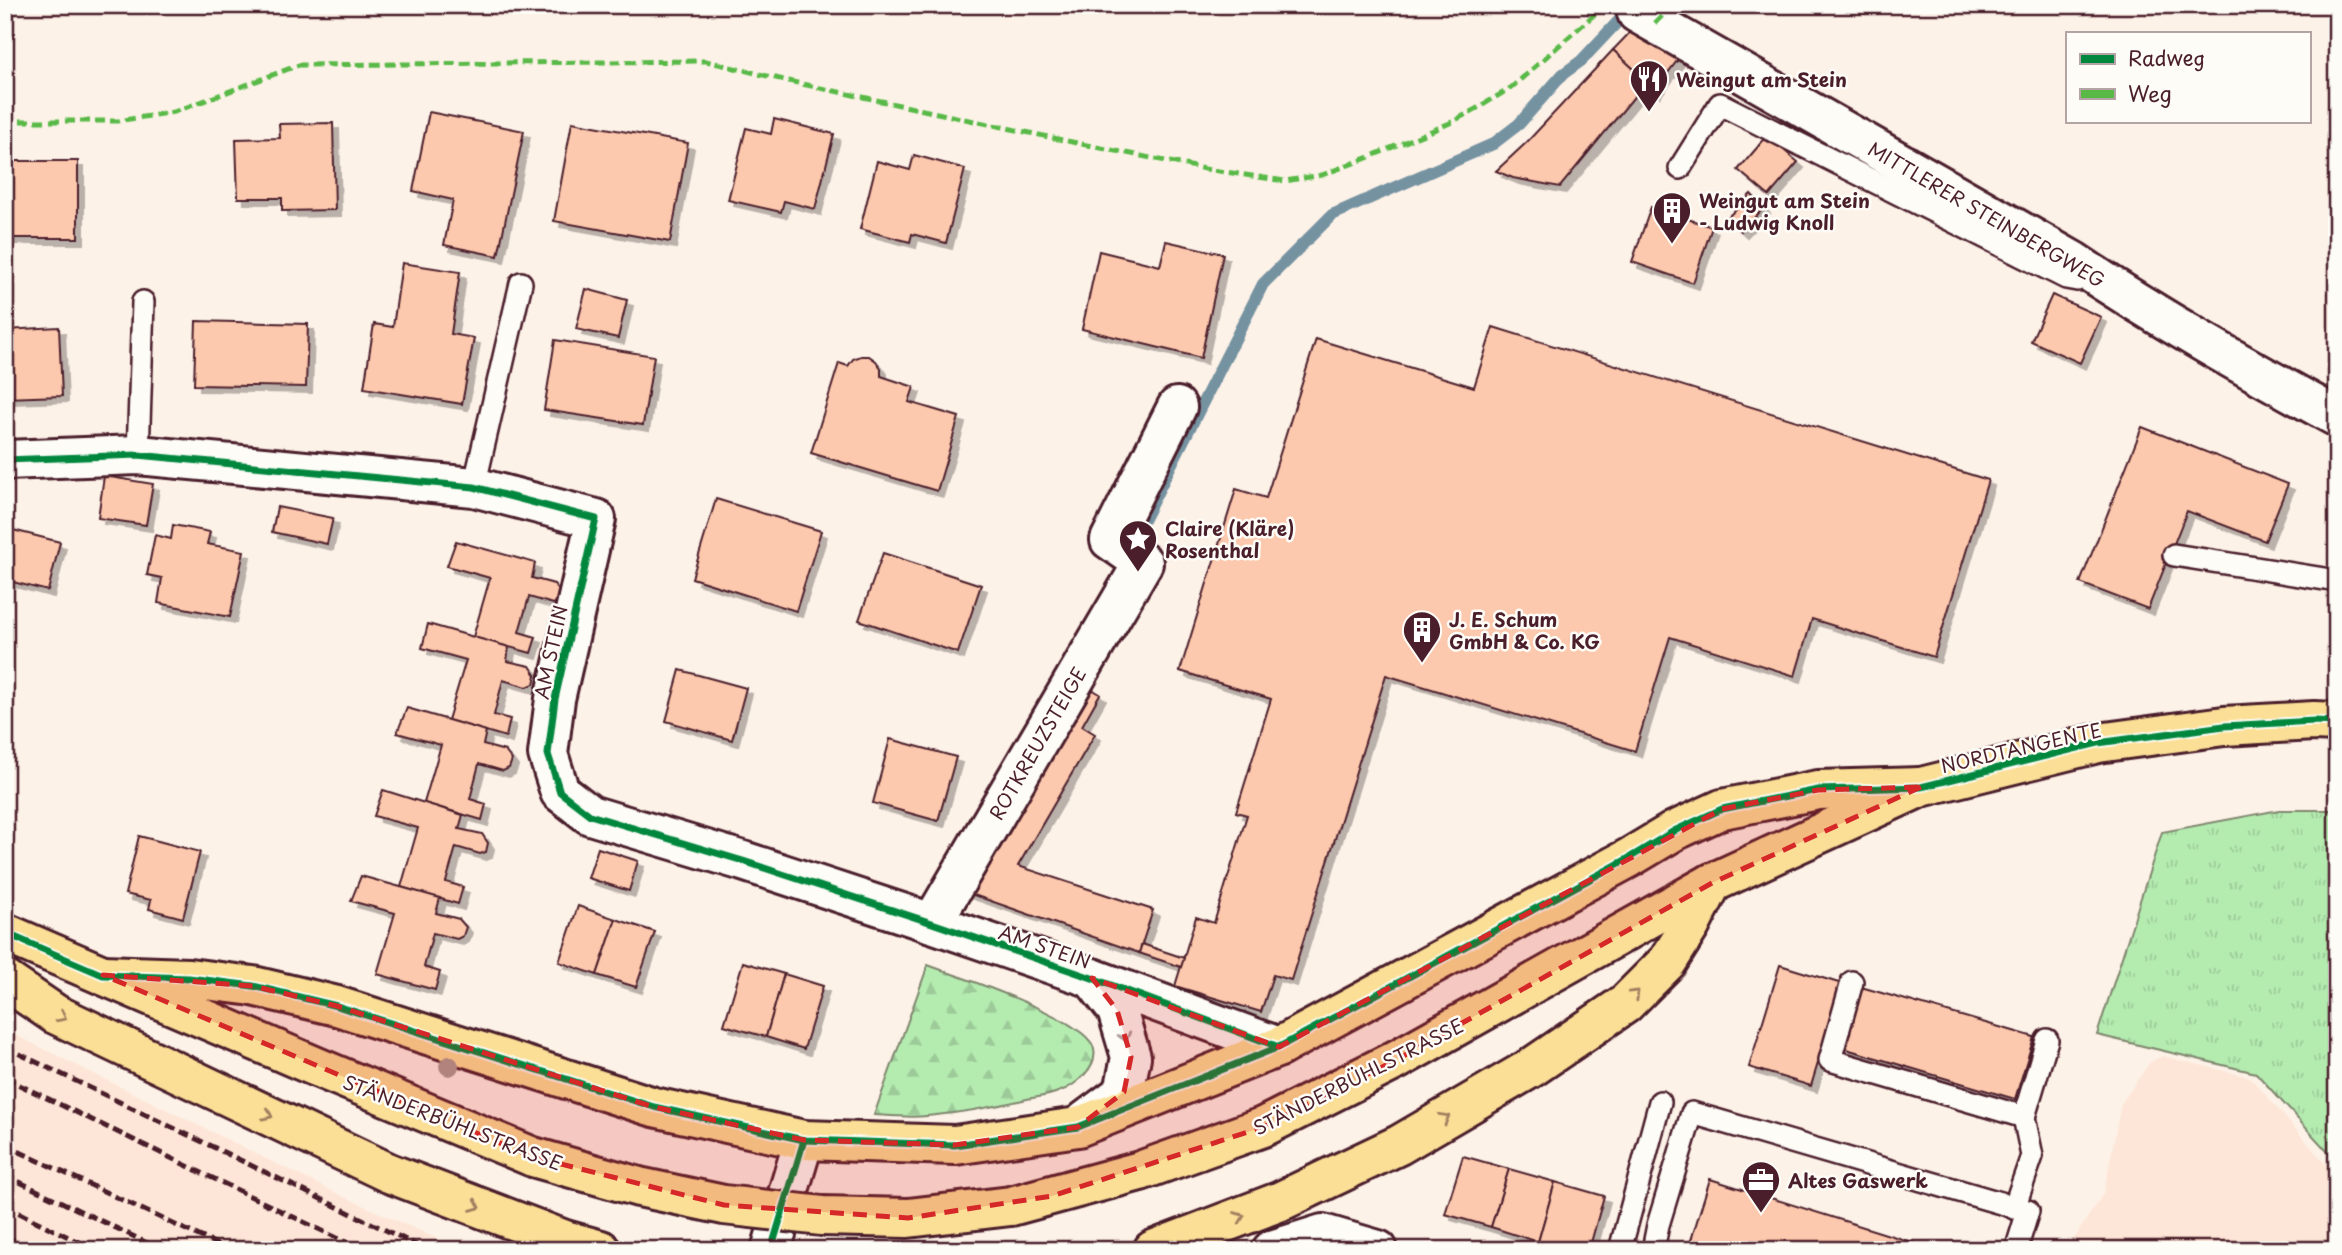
<svg xmlns="http://www.w3.org/2000/svg" width="2342" height="1255" font-family="'Playpen Sans',sans-serif">
  <style>
    .built { fill: #fde6d7 }
    .grass { fill: url(#grass-tufts); stroke: #7f866e; stroke-width: 2 }
    .forest { fill: url(#forest-firs); stroke: #7f866e; stroke-width: 2 }
    .lines { fill: none; stroke-linecap: round; stroke-linejoin: round }
    .stream { stroke: #7492a1; stroke-width: 12 }
    .building { fill: #fdc9ae; stroke: #4a1f2b; stroke-width: 2; filter: url(#shadow) }
    .service-casing { stroke: #4a1f2b; stroke-width: 26 }
    .minor-casing { stroke: #4a1f2b; stroke-width: 44 }
    .trunk-casing { stroke: #4a1f2b; stroke-width: 44 }
    .service { stroke: #fdfcf7; stroke-width: 21 }
    .minor { stroke: #fdfcf7; stroke-width: 38 }
    .trunk { stroke: #fbdf96; stroke-width: 38 }
    .rail { stroke: #4a1f2b; stroke-width: 5; stroke-dasharray: 10 5; stroke-linecap: butt }
    .trunk-bridge-casing { stroke: #4a1f2b; stroke-width: 44; stroke-linecap: butt }
    .trunk-bridge { stroke: #fbdf96; stroke-width: 38 }
    .quiet { stroke: #58b947; stroke-width: 5; stroke-dasharray: 10 5; stroke-linecap: butt }
    .cycleway-casing { stroke: #fdfcf7; stroke-width: 11 }
    .cycleway { stroke: #00873e; stroke-width: 7 }
    .tree { fill: #a99a92 }
    .oneway { stroke: #a27f60 }
    .oneway2 { stroke: #ac999b }
    .marked { fill: #d62828; fill-opacity: 0.2; stroke: #d62828; stroke-width: 5; stroke-dasharray: 14 9; stroke-linejoin: round }
    .labels { text-anchor: middle; dominant-baseline: central; stroke-width: 5; stroke-linejoin: round; paint-order: stroke }
    .poi-label { font-size: 19px; font-weight: bold; fill: #4a1f2b; stroke: #fdfcf7; text-anchor: start }
    .street-label { font-size: 19px; fill: #4a1f2b; stroke: #fdfcf7 }
  </style>
  <defs>
    <pattern id="grass-tufts" width="24" height="20" patternUnits="userSpaceOnUse" patternTransform="scale(1.75)"><rect width="24" height="20" fill="#b4ecb0"/><path d="M3 7l-1-3M5 7V3M7 7l1-3M15 17l-1-3M17 17v-4M19 17l1-3" fill="none" stroke="#9cca98"/></pattern>
    <pattern id="forest-firs" width="22" height="20" patternUnits="userSpaceOnUse" patternTransform="scale(1.75)"><rect width="22" height="20" fill="#b4ecb0"/><path d="M5 1l3.5 6h-7zM16 11l3.5 6h-7z" fill="#9cca98"/></pattern>
    <filter id="shadow"><feDropShadow dx="6" dy="6" stdDeviation="0" flood-color="#0004"/></filter>
  </defs>
  <rect width="100%" height="100%" fill="#fdf2e8"/>
  <filter id="ink" filterUnits="userSpaceOnUse"><feTurbulence type="fractalNoise" baseFrequency=".0143" numOctaves="2"/><feDisplacementMap in="SourceGraphic" scale="14" xChannelSelector="R" yChannelSelector="G"/><feConvolveMatrix kernelMatrix="1 2 1 2 8 2 1 2 1" color-interpolation-filters="sRGB"/></filter>
  <g filter="url(#ink)">
    <g class="built">
      <polygon points="5,1030 338,1194 462,1250 5,1250"/>
      <polygon points="2162,1056 2250,1077 2337,1177 2337,1250 2067,1250 2104,1192 2121,1104 2150,1062"/>
    </g>
    <polygon class="grass" points="2279,810 2337,810 2337,1162 2256,1073 2097,1035 2162,832"/>
    <path class="forest" d="M928,965c32,12 153,52 165,81 8,20 -19,41 -35,46 -10,4 -21,5 -31,7 -33,8 -66,14 -100,17 -17,2 -36,0 -53,-1z"/>
    <g class="lines">
      <polyline class="stream" points="1129,548 1263,284 1332,215 1493,144 1519,124 1563,74 1581,61 1625,14"/>
    </g>
    <g class="building">
      <polygon points="1638,24 1686,49 1654,91 1647,81 1613,50"/>
      <polygon points="1613,50 1647,81 1560,187 1513,178 1496,171 1527,142"/>
      <polygon points="429,112 524,131 498,256 444,245 453,200 413,191"/>
      <polygon points="774,119 834,134 815,209 784,201 781,212 728,200 746,128 771,134"/>
      <polygon points="572,122 688,143 670,242 554,221"/>
      <polygon points="333,123 335,210 282,211 282,198 238,198 236,139 280,138 279,124"/>
      <polygon points="1767,136 1798,162 1769,196 1738,170"/>
      <polygon points="914,155 965,169 946,243 912,234 910,242 860,229 877,161 910,170"/>
      <rect x="5" y="161" width="73" height="77"/>
      <polygon points="1751,194 1764,208 1741,231 1727,218"/>
      <polygon points="1651,207 1712,227 1693,283 1632,262"/>
      <polygon points="1166,241 1223,254 1201,358 1082,329 1099,251 1160,266"/>
      <polygon points="402,263 460,272 451,334 474,338 462,404 364,388 374,324 393,327"/>
      <polygon points="586,289 627,300 618,338 576,329"/>
      <polygon points="2052,295 2101,317 2080,363 2031,341"/>
      <polygon points="196,321 308,324 306,387 194,385"/>
      <polygon points="59,327 62,396 5,398 5,330"/>
      <polygon points="1493,327 1988,480 1934,657 1812,619 1795,676 1670,637 1635,751 1386,675 1291,980 1273,975 1261,1012 1175,986 1196,917 1214,923 1247,815 1236,812 1271,699 1180,671 1236,489 1266,498 1316,339 1474,387"/>
      <polygon points="555,340 654,356 643,425 544,410"/>
      <polygon points="861,356 869,356 876,361 881,368 881,376 914,387 909,402 959,417 937,491 811,453 839,363 848,366 853,359"/>
      <polygon points="2142,427 2288,484 2265,541 2187,511 2148,609 2080,583"/>
      <polygon points="104,476 153,484 146,525 98,518"/>
      <polygon points="716,499 821,531 796,611 692,578"/>
      <polygon points="277,507 333,518 327,544 272,532"/>
      <polygon points="173,525 210,532 207,544 244,551 230,617 158,603 162,578 147,575 155,535 171,539"/>
      <polygon points="5,528 60,542 48,591 5,580"/>
      <polygon points="456,541 535,563 532,578 554,584 561,593 559,601 553,604 529,597 519,632 536,637 531,653 473,637 490,578 447,566"/>
      <polygon points="883,553 981,585 958,653 859,620"/>
      <polygon points="428,624 509,647 507,661 530,666 536,675 534,684 527,687 503,680 494,715 510,719 506,737 448,720 466,660 422,648"/>
      <polygon points="680,670 746,688 732,740 666,721"/>
      <polygon points="1082,683 1100,694 1082,726 1095,734 1018,866 1153,910 1139,953 962,891"/>
      <polygon points="407,708 486,731 483,745 505,751 512,760 509,768 503,771 479,764 470,799 486,804 482,820 424,803 441,745 397,733"/>
      <polygon points="890,739 956,757 938,821 873,803"/>
      <polygon points="383,790 463,815 459,829 482,834 488,843 486,852 480,854 456,847 446,882 463,887 458,904 401,887 418,828 374,816"/>
      <polygon points="139,836 200,852 183,918 149,909 151,900 125,894"/>
      <polygon points="598,848 638,861 629,891 588,878"/>
      <polygon points="361,876 440,898 436,913 459,919 466,927 463,936 457,939 433,933 424,967 440,972 435,990 377,974 395,913 351,901"/>
      <polygon points="578,906 616,919 597,975 559,962"/>
      <polygon points="616,919 655,932 636,987 597,975"/>
      <polygon points="1142,944 1184,958 1181,967 1139,953"/>
      <polygon points="743,962 784,974 766,1037 724,1025"/>
      <polygon points="1780,965 1842,984 1811,1086 1749,1067"/>
      <polygon points="784,974 823,986 804,1049 766,1037"/>
      <polygon points="1861,987 2034,1037 2015,1099 1843,1048"/>
      <polygon points="1463,1156 1509,1169 1491,1227 1445,1214"/>
      <polygon points="1509,1169 1555,1182 1538,1242 1491,1227"/>
      <polygon points="1710,1179 1937,1250 1688,1250"/>
      <polygon points="1555,1182 1604,1196 1589,1250 1568,1250 1538,1242"/>
    </g>
    <g class="lines">
      <g class="service-casing">
        <g id="service">
          <polyline points="1680,168 1720,104 2066,278 2077,280"/>
          <polyline points="138,455 143,302"/>
          <polyline points="474,487 521,283"/>
          <polyline points="2174,555 2337,581"/>
          <polyline points="1852,982 1830,1060 2024,1117 2032,1156 2014,1208"/>
          <polyline points="2024,1117 2047,1040"/>
          <polyline points="1620,1250 1660,1102"/>
          <polyline points="1653,1250 1658,1225 1692,1113 2028,1211 2016,1250"/>
        </g>
      </g>
      <g class="minor-casing">
        <g id="minor">
          <path d="M1637,13l436,248c85,57 174,107 264,156"/>
          <polyline points="5,460 138,455 474,487 596,519 555,699 548,754 560,792 590,815 743,861 932,923 1092,978 1279,1047"/>
          <polyline points="932,923 1143,563 1110,540 1177,407"/>
          <polyline points="1085,1121 1124,1092 1131,1057 1117,1010 1092,978"/>
          <polyline points="771,1250 804,1140"/>
          <polyline points="1272,1250 1323,1234 1378,1250"/>
        </g>
      </g>
      <g class="trunk-casing">
        <g id="trunk">
          <polyline points="5,933 319,1068 533,1157"/>
          <polyline points="103,975 189,978 253,986 337,1006 654,1107 804,1140 955,1145 1078,1127 1279,1047 1629,858 1674,831 1722,809 1818,790 1921,787"/>
          <polyline points="5,980 55,1014 389,1173 565,1240 601,1250"/>
          <polyline points="1011,1206 1140,1171 1263,1127 1398,1059 1712,883 1921,787 2098,743 2224,726 2314,721 2337,722"/>
          <polyline points="1153,1250 1281,1201 1399,1145 1531,1068 1625,1004 1668,961 1690,926 1712,883"/>
        </g>
      </g>
      <use href="#service" class="service"/>
      <use href="#minor" class="minor"/>
      <use href="#trunk" class="trunk"/>
      <g class="rail">
        <polyline points="5,1047 427,1250"/>
        <polyline points="5,1078 362,1250"/>
        <polyline points="5,1145 229,1250"/>
        <polyline points="5,1175 162,1250"/>
        <polyline points="5,1206 95,1250"/>
        <polyline points="5,1236 34,1250"/>
      </g>
      <g class="trunk-bridge-casing">
        <polyline id="trunk-bridge" points="533,1157 639,1187 724,1205 822,1216 908,1218 1011,1206"/>
      </g>
      <use href="#trunk-bridge" class="trunk-bridge"/>
      <g class="quiet">
        <polyline points="1621,5 1637,13"/>
        <polyline points="1655,23 1673,5"/>
        <polyline points="5,121 118,121 174,112 299,65 706,61 788,81 1072,142 1205,169 1285,181 1322,175 1367,158 1450,123 1483,105 1512,87 1605,5"/>
      </g>
      <g class="cycleway-casing">
        <g id="cycleway">
          <polyline points="5,460 138,455 474,487 596,519 555,699 548,754 560,792 590,815 743,861 932,923 1092,978 1279,1047"/>
          <polyline points="5,933 103,975 189,978 253,986 337,1006 654,1107 804,1140 955,1145 1078,1127 1279,1047 1629,858 1674,831 1722,809 1818,790 1921,787 2098,743 2224,726 2314,721 2337,722"/>
          <polyline points="771,1250 804,1140"/>
        </g>
      </g>
      <use href="#cycleway" class="cycleway"/>
    </g>
    <circle class="tree" cx="449" cy="1066" r="10"/>
    <defs><path id="oneway-chevron" d="M-2-3.5L2.5 0L-2 3.5" fill="none" stroke-width="1.6" stroke-linecap="round" stroke-linejoin="round" transform="scale(1.75)"/></defs>
    <g class="oneway">
      <use href="#oneway-chevron" transform="translate(1635 994) rotate(-45)"/>
      <use href="#oneway-chevron" transform="translate(62 1017) rotate(27)"/>
      <use href="#oneway-chevron" transform="translate(268 1115) rotate(25)"/>
      <use href="#oneway-chevron" transform="translate(1445 1118) rotate(-30)"/>
      <use href="#oneway-chevron" transform="translate(476 1206) rotate(21)"/>
      <use href="#oneway-chevron" transform="translate(1240 1217) rotate(-21)"/>
    </g>
    <use class="oneway2" href="#oneway-chevron" transform="translate(1125 1037) rotate(73)"/>
  </g>
  <path class="marked" d="M1921,787l-209,96 -314,176 -135,68 -211,69 -144,22 -184,-13 -191,-48 -430,-182 150,11 84,20 317,101 150,33 151,5 123,-18 46,-35 7,-35 -14,-47 -25,-32 187,69 443,-238 96,-19z"/>
  <defs>
    <g id="restaurant-pin" transform="scale(2.0125)"><path d="M0 17L-7.5 6A9.5 9.5 0 1 1 7.5 6Z" fill="#4a1f2b" stroke="#fdfcf7"/><path d="M-5-6h1v4h1v-4h1v4h1v-4h1v5L-1.5 .5V6h-2V.5L-5-1ZM5-6V6H3V1.5H1.5Q1.5-4 5-6Z" fill="#fff"/></g>
    <g id="building-pin" transform="scale(2.0125)"><path d="M0 17L-7.5 6A9.5 9.5 0 1 1 7.5 6Z" fill="#4a1f2b" stroke="#fdfcf7"/><path d="M-4-6H4V6H1V3H-1V6H-4ZM-2.5-4.3h1.7v1.8h-1.7ZM.8-4.3h1.7v1.8H.8ZM-2.5-1h1.7V.8h-1.7ZM.8-1h1.7V.8H.8Z" fill="#fff"/></g>
    <g id="sight-pin" transform="scale(2.0125)"><path d="M0 17L-7.5 6A9.5 9.5 0 1 1 7.5 6Z" fill="#4a1f2b" stroke="#fdfcf7"/><path d="M0-6L1.8-2.2L6-1.7L2.9 1.2L3.7 5.4L0 3.3L-3.7 5.4L-2.9 1.2L-6-1.7L-1.8-2.2Z" fill="#fff"/></g>
    <g id="office-pin" transform="scale(2.0125)"><path d="M0 17L-7.5 6A9.5 9.5 0 1 1 7.5 6Z" fill="#4a1f2b" stroke="#fdfcf7"/><path d="M-6-3h4V-5.5h4V-3h4V5H-6ZM-1-4.5V-3h2v-1.5ZM-6 0V1H6V0Z" fill="#fff"/></g>
  </defs>
  <g fill-rule="evenodd">
    <use href="#restaurant-pin" x="1649" y="79"/>
    <use href="#building-pin" x="1672" y="211"/>
    <use href="#sight-pin" x="1138" y="539"/>
    <use href="#building-pin" x="1422" y="630"/>
    <use href="#office-pin" x="1761" y="1180"/>
  </g>
  <g class="labels">
    <g class="poi-label">
      <text x="1676" y="79">Weingut am Stein</text>
      <text x="1699" y="200">Weingut am Stein<tspan x="1699" dy="22">- Ludwig Knoll</tspan></text>
      <text x="1165" y="528">Claire (Kläre)<tspan x="1165" dy="22">Rosenthal</tspan></text>
      <text x="1449" y="619">J. E. Schum<tspan x="1449" dy="22">GmbH &amp; Co. KG</tspan></text>
      <text x="1788" y="1180">Altes Gaswerk</text>
    </g>
    <g class="street-label">
      <text transform="translate(1987 214) rotate(30)">MITTLERER STEINBERGWEG</text>
      <text transform="translate(550 652) rotate(-78)">AM STEIN</text>
      <text transform="translate(1037 743) rotate(-60)">ROTKREUZSTEIGE</text>
      <text transform="translate(2021 747) rotate(-13)">NORDTANGENTE</text>
      <text transform="translate(1045 946) rotate(19)">AM STEIN</text>
      <text transform="translate(1358 1076) rotate(-27)">STÄNDERBÜHLSTRASSE</text>
      <text transform="translate(453 1122) rotate(21)">STÄNDERBÜHLSTRASSE</text>
    </g>
  </g>
  <rect width="2342" height="1255" fill="none" stroke="#fdfcf7" stroke-width="28"/>
  <rect x="14" y="14" width="2314" height="1227" fill="none" stroke="#4a1f2b" stroke-width="2.5" filter="url(#ink)"/>
  <rect x="2066" y="32" width="245" height="91" fill="#fdfcf7" stroke="#b5a4a5" stroke-width="2"/>
  <rect x="2080" y="54" width="35" height="10" fill="#00873e" stroke="#b5a4a5" stroke-width="2"/>
  <text x="2128" y="66" font-size="21" fill="#4a1f2b">Radweg</text>
  <rect x="2080" y="89" width="35" height="10" fill="#58b947" stroke="#b5a4a5" stroke-width="2"/>
  <text x="2128" y="102" font-size="21" fill="#4a1f2b">Weg</text>
</svg>
